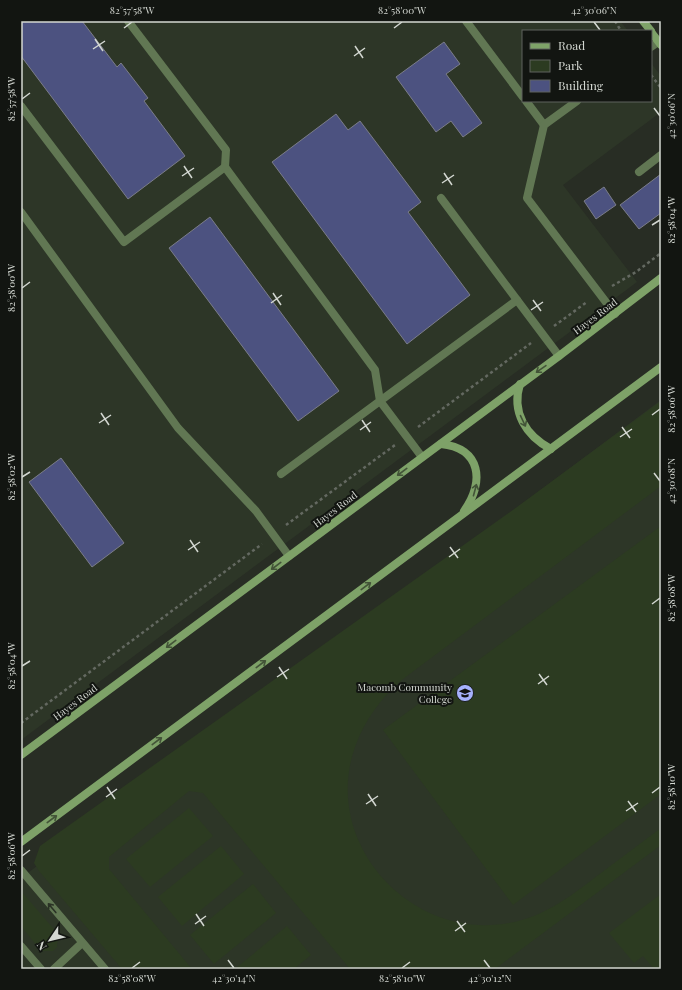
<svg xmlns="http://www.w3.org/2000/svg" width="682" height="990" font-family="'Playfair Display',serif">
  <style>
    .built { fill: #2d3627 }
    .green { fill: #2c3b21 }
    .building { fill: #4c5280; stroke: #7b7d89 }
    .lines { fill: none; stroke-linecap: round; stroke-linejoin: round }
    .path { stroke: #646961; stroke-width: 2.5; stroke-dasharray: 3 3; stroke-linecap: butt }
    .lane { stroke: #617753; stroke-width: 8 }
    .secondary { stroke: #7ea268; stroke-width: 8 }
    .oneway { stroke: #435438 }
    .oneway2 { stroke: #2a3225 }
    .ticks { fill: none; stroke: #d3d7d1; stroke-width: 1.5 }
    .labels { text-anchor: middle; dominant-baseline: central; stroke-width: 4; stroke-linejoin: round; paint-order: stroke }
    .street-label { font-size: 10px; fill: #d3d7d1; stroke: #121511 }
    .poi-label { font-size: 10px; fill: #d3d7d1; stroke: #121511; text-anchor: end }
    .neatline { fill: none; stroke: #d3d7d1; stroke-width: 1.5 }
    .ticks-label { font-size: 10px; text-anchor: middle; fill: #d3d7d1 }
  </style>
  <rect width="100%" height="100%" fill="#282d24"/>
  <g class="built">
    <polygon points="21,21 620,21 628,31 523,31 523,101 651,101 651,63 661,76 661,112 563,185 637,282 21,740"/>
    <polygon points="661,400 661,969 21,969 21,878"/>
  </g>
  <g class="green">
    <path d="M661,401v85l-258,193c-22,19 -38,40 -48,68 -34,96 56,194 154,176 36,-6 63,-28 92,-50 20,-15 40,-30 60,-45v17l-166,124h-145l-147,-176 -14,-2 -80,66v12l83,100h-70l-83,-98 -5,-8 6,-17 477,-339z"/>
    <polygon points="661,526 661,794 513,905 383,730"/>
    <polygon points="189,808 213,836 150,887 126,859"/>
    <polygon points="221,846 244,874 182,926 158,897"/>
    <polygon points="253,884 276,913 214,964 190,935"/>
    <polygon points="21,891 58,934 57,947 53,951 41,951 21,926"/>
    <polygon points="661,894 661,969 654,969 643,956 634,963 609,933"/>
    <polygon points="287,926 311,955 294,969 235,969"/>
  </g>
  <g class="building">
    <polygon points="21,21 82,21 117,67 121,63 148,98 144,101 185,156 128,199 21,56"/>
    <polygon points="444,42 460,64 446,74 482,123 463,137 451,121 436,132 396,77"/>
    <polygon points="336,114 348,130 360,121 421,202 408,212 470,295 407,344 272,162"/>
    <polygon points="661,174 661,213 639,229 620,205"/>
    <polygon points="604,187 616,205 596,219 584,201"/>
    <polygon points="210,217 339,391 298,421 169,248"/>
    <polygon points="61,458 124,543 92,567 29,482"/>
  </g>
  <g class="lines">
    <g class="path">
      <polyline points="615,21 621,31"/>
      <polyline points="651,75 661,88"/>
      <polyline points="612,286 636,272 661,253"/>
      <polyline points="554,326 587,302"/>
      <polyline points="418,427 531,343"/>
      <polyline points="286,525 395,445"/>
      <polyline points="21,723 262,544"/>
    </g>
    <g class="lane">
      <polyline points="128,21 226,150 225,167 375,370 380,401 281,474"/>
      <polyline points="466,21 523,97"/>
      <polyline points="651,47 658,42"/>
      <polyline points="526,101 544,125"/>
      <polyline points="577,101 544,125 527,198 615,314"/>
      <polyline points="21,106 124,242 225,167"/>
      <polyline points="639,172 661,155"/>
      <polyline points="441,198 517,300"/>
      <polyline points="21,212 178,428 256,511 289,556"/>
      <polyline points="422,457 380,401 517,300 559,356"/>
      <polyline points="21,870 105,969"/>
      <polyline points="21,946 41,969"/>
      <polyline points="54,969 82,943"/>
    </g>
    <g class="secondary">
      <polyline points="643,21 651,31"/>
      <polyline points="651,32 661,45"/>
      <path d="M520,384c-9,28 6,52 31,65"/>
      <path d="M441,444c40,4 44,38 23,67"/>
      <polyline points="21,755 559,356 661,278"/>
      <polyline points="21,842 661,367"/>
    </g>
  </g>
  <defs><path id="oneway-shaft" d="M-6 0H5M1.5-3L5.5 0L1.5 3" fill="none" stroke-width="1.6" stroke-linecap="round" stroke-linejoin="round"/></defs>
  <g class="oneway">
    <use href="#oneway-shaft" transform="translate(541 369) rotate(145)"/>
    <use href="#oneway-shaft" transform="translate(523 421) rotate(65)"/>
    <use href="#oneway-shaft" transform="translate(402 472) rotate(143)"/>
    <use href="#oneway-shaft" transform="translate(475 490) rotate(-75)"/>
    <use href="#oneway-shaft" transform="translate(276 566) rotate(143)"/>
    <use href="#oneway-shaft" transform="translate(366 586) rotate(-37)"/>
    <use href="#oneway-shaft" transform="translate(171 644) rotate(143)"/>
    <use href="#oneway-shaft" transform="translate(261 664) rotate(-37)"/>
    <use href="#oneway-shaft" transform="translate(157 741) rotate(-37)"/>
    <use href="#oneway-shaft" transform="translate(52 819) rotate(-37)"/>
  </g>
  <use class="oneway2" href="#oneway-shaft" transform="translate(52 908) rotate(-130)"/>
  <path class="ticks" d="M594,22l6,8M124,28l8,-6M394,28l8,-6M95,39l8,12M355,46l8,12M93,49l12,-8M354,56l11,-8M22,99l8,-6M654,108l6,8M184,166l8,12M444,173l8,12M182,176l12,-8M442,183l12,-8M652,225l8,-5M22,288l8,-6M273,293l8,12M533,300l8,11M271,303l11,-8M531,310l12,-8M101,413l8,12M652,415l8,-6M362,420l8,12M99,423l12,-8M622,427l8,11M360,430l11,-8M620,437l12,-8M654,473l6,8M22,477l8,-5M190,540l8,12M450,547l8,11M188,550l12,-8M449,557l11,-8M652,604l8,-6M22,666l8,-5M279,667l8,12M539,674l8,11M277,677l12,-8M538,684l11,-8M107,787l8,12M652,793l8,-6M368,794l8,12M106,797l11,-8M628,801l8,11M366,804l12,-8M626,811l12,-8M22,856l8,-6M196,914l8,12M457,921l8,11M195,924l11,-8M455,931l11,-8M228,960l6,8M484,960l6,8M132,968l8,-6M402,968l8,-6"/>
  <defs>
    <g id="university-disc" transform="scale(0.9)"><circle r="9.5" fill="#a6b1fc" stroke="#121511"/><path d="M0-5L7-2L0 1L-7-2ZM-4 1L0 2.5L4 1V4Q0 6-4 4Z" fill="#111"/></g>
  </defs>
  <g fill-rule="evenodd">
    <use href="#university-disc" x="465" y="693"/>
  </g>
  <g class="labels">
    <g class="street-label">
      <text transform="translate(595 316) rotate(-37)">Hayes Road</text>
      <text transform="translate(335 509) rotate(-37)">Hayes Road</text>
      <text transform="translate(75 702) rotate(-37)">Hayes Road</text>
    </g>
    <g class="poi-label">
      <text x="452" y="687">Macomb Community<tspan x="452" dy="12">College</tspan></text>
    </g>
  </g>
  <rect width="682" height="990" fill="none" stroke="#121511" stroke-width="44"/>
  <rect x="522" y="30" width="130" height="72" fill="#121511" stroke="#5f635e"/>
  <rect x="530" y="43" width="20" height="6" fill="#7ea268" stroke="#5f635e"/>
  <text x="558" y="50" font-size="12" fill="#d3d7d1">Road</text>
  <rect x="530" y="60" width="20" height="12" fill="#2c3b21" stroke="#5f635e"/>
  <text x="558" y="70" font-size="12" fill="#d3d7d1">Park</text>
  <rect x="530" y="80" width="20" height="12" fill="#4c5280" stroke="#5f635e"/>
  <text x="558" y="90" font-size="12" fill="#d3d7d1">Building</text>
  <g transform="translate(50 940) rotate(235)" stroke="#121511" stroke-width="3" paint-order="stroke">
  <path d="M0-3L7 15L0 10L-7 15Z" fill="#d3d7d1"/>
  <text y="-6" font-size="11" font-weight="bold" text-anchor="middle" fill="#d3d7d1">N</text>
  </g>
  <rect x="22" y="22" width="638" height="946" class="neatline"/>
  <g class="ticks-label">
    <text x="132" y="14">82°57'58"W</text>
    <text x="402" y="14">82°58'00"W</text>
    <text x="594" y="14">42°30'06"N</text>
    <text transform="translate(11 99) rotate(-90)" y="4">82°57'58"W</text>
    <text transform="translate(671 116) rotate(-90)" y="4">42°30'06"N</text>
    <text transform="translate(671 220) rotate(-90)" y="4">82°58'04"W</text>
    <text transform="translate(11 288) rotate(-90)" y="4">82°58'00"W</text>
    <text transform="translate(671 409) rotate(-90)" y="4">82°58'06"W</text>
    <text transform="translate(11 477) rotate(-90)" y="4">82°58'02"W</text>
    <text transform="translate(671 481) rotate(-90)" y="4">42°30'08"N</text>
    <text transform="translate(671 598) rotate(-90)" y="4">82°58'08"W</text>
    <text transform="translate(11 666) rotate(-90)" y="4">82°58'04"W</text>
    <text transform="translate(671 787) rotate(-90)" y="4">82°58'10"W</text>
    <text transform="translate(11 856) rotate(-90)" y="4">82°58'06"W</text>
    <text x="132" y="982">82°58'08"W</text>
    <text x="234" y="982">42°30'14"N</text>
    <text x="402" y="982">82°58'10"W</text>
    <text x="490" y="982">42°30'12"N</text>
  </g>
</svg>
